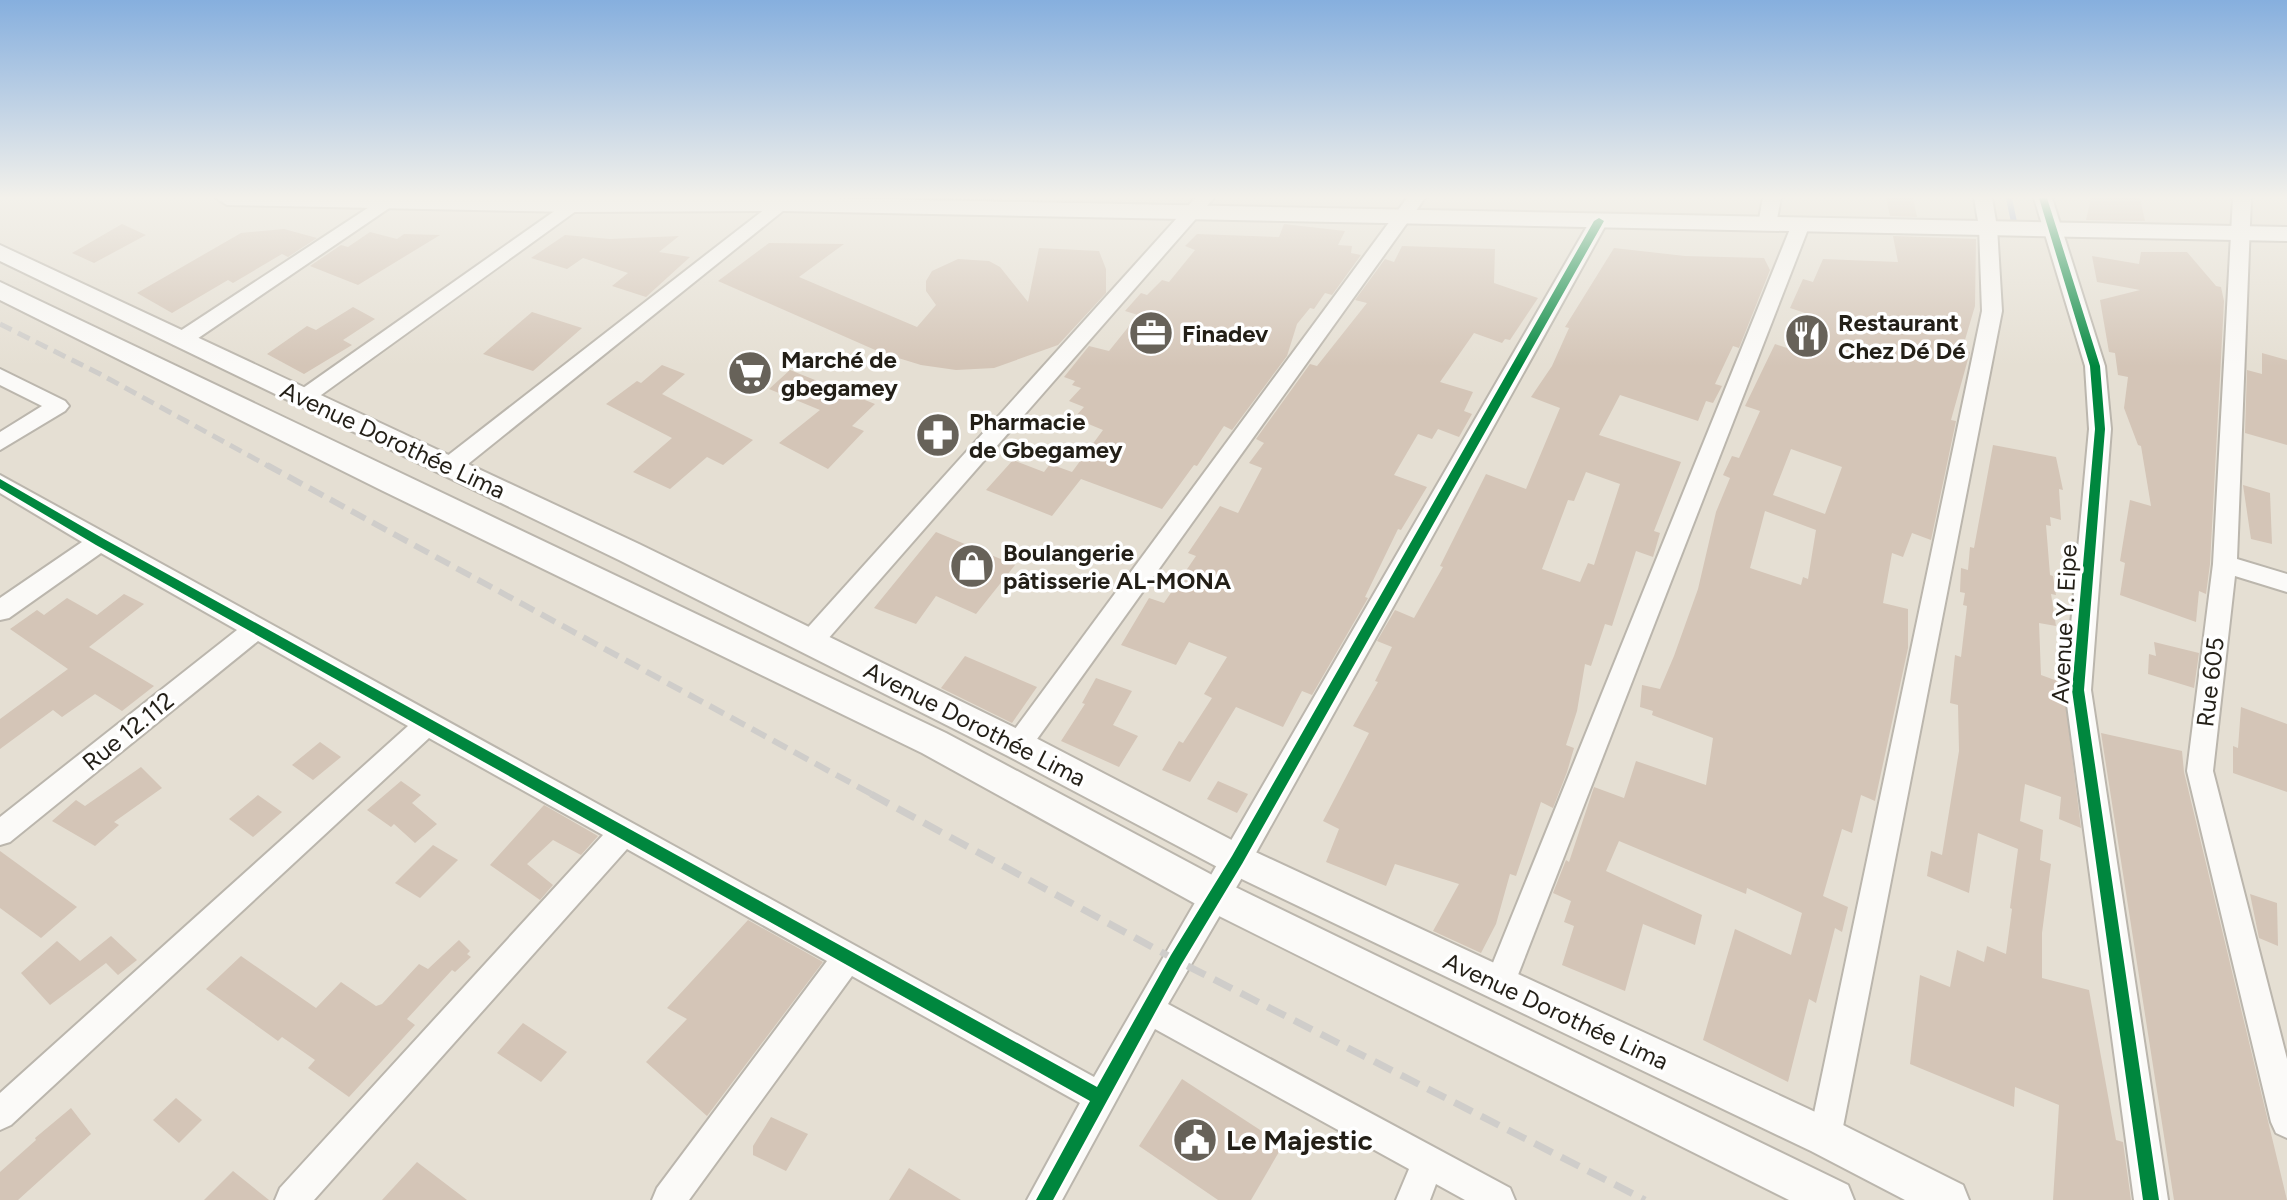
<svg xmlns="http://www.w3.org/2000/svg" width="2287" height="1200" font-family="Figtree,sans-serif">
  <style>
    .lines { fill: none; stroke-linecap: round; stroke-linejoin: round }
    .stream { stroke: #94a8cf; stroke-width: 6 }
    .building { fill: #d4c5b7; fill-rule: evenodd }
    .minor-casing { stroke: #bbb6ad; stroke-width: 4 }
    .major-casing { stroke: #bbb6ad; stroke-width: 4 }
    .minor { fill: #fbfaf8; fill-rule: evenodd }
    .major { fill: #fbfaf8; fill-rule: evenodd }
    .rail-far2 { stroke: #cfcdca; stroke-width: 5; stroke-dasharray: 13 7; stroke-linecap: butt }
    .rail-far1 { stroke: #cfcdca; stroke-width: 6; stroke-dasharray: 16 8; stroke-linecap: butt }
    .rail { stroke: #cfcdca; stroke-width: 7; stroke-dasharray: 20 10; stroke-linecap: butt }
    .cycleway-casing { stroke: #fff; stroke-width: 5 }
    .cycleway { fill: #00873e; fill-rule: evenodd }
    .labels { text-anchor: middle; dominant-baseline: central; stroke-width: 7; stroke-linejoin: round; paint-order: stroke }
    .poi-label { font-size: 24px; font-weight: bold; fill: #231f17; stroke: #fff; text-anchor: start }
    .street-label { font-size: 24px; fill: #231f17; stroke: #fff }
    .near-poi-label { font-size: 28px; font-weight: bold; fill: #231f17; stroke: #fff; text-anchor: start }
  </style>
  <rect width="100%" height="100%" fill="#e5dfd3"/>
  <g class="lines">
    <polyline class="stream" points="2009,198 2015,227"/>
  </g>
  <g class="building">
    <polygon points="1886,198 1913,198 1917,217 1890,216"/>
    <polygon points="2091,198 2140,198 2145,221 2086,220"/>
    <polygon points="122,224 146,235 94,263 72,253"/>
    <polygon points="1284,224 1345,231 1338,245 1352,246 1351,253 1361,255 1332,295 1325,293 1314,309 1310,308 1297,324 1287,356 1232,430 1224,426 1197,466 1194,465 1162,509 1081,479 1052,516 986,490 1013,460 1044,472 1050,464 1072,472 1103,430 1074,418 1084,407 1069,401 1081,388 1072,385 1075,381 1064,377 1089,346 1109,351 1138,315 1125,311 1141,293 1147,295 1162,280 1169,282 1195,250 1185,246 1197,234 1279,237"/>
    <polygon points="284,229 317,238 288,257 282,254 233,283 228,280 172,313 137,293 241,233"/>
    <polygon points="370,232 397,239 404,234 440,235 358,285 310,266 341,245 348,247"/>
    <polygon points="565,235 610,239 679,236 659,252 690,257 646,297 612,286 628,273 583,258 567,269 531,258"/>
    <path d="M1893,236l83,3 -1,67 -13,44 8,2 -19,68 5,1 -25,119 -19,-7 -9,24 -11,-4 -9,50 25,6v39l-33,153 -14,-6 -9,38 -10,-4 -19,67 25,11 -6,25 -7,-4 -19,75 -7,-4 -21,83 -85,-42 32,-111 56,26 11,-42 -55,-25 -1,6 -127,-53 -13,30 96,44 -7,30 -52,-21 -18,67 -63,-26 12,-39 -10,-4 7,-21 -18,-8 13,-33 3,2 25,-75 30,11 12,-37 70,24 7,-47 -61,-23 1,-4 -13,-4 2,-22 18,4 14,-33 24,-67 18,-77 14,-34 -7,-3 9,-19 7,2 21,-47 -15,-5 30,-62 24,8 15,-36 -24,-8 13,-29 10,3 10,-23 75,3zM1791,449l51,18 -17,47 -52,-19zM1765,511l51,19 -8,49 -5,-2 -2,8 -51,-17z"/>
    <polygon points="769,243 844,244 799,277 917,327 936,305 926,291 926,281 932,271 958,259 989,261 1000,267 1028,302 1039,248 1099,251 1106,269 1106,293 1058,345 994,368 956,370 921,365 882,353 718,281"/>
    <polygon points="1402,246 1495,249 1494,283 1538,298 1510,340 1505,339 1502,343 1474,333 1440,382 1473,392 1464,411 1472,414 1459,437 1438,429 1432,439 1418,434 1394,475 1427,487 1401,530 1398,529 1365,597 1368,598 1312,695 1302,691 1283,727 1236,707 1190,782 1162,770 1179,741 1183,743 1212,698 1204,694 1227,657 1189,642 1176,665 1121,645 1149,598 1164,603 1196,556 1188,553 1220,506 1238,513 1262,468 1249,463 1264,443 1256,439 1310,364 1317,366 1367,303 1355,300 1385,259 1394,262"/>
    <path d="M1614,248l71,8 79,2 6,12 -31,78 -6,-2 -18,38 7,2 -9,17 -7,-2 -8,20 -78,-26 -21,40 82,27 -27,69 6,2 -7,24 -17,-6 -24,75 -7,-2 -14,42 -6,-2 -8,47 -11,34 8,3 -7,24 -14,36 -12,-6 -25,74 -6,-2 -14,50 -15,29 -48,-22 26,-47 -64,-20 -9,22 -60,-24 13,-33 -16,-8 46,-88 -16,-7 25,-44 -3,-1 17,-34 -15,-6 18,-31 19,8 29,-51 -3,-1 46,-92 40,15 34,-81 -29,-11 21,-31 17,-38 -4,-1zM1586,472l34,12 -26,81 -6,-2 -8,19 -38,-13 26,-69 6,1z"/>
    <polygon points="2141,252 2187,252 2216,286 2221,287 2224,301 2210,564 2206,594 2199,591 2196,622 2120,595 2125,563 2120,561 2130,500 2151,506 2141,446 2138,445 2124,408 2128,377 2118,375 2115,353 2109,352 2100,300 2140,290 2097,282 2092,256 2139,264"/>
    <polygon points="353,307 375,319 343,340 352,345 304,374 267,354 307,326 316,330"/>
    <polygon points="532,312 582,328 533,371 483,354"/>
    <polygon points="2262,353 2287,360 2287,445 2245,433 2247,370 2262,374"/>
    <polygon points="662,365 685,374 662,394 753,440 723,465 707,457 670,489 633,472 672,438 606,404 637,381 641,383"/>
    <polygon points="790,370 875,404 852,426 864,431 828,469 779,443 820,410 769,389"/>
    <polygon points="1993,445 2056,457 2063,490 2059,489 2061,520 2050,517 2051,526 2046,525 2050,575 2053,576 2056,595 2051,594 2056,626 2039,623 2041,675 2063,683 2081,828 2059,819 2061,797 2025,784 2020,821 2043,830 2040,860 2051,864 2042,933 2042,978 2089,990 2116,1140 2123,1142 2131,1200 2053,1200 2059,1105 2015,1087 2014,1107 1910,1064 1920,975 1950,987 1957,950 1984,962 1987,946 2006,954 2012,909 2010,908 2018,849 1978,833 1969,893 1927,876 1931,851 1942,855 1959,751 1958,705 1950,703 1955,655 1961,657 1967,606 1963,605 1965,593 1960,592 1961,568 1968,570 1970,547 1974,548"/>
    <polygon points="2243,485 2270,493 2272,544 2251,539"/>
    <polygon points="936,532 1015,565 976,614 936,596 916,624 874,608"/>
    <polygon points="124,594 144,604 89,647 154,686 122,711 95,694 62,717 53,710 0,749 0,719 68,669 10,629 37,610 44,615 67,598 97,615"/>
    <polygon points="2154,642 2199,653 2194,688 2148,674 2149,654 2156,656"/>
    <polygon points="965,656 1037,687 1012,723 941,688"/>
    <polygon points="1096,678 1132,691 1113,725 1138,736 1119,767 1061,741 1085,704 1082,703"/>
    <polygon points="2241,707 2287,724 2287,792 2233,773 2233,746 2238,748"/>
    <polygon points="2101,733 2182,751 2184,772 2287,1200 2174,1200"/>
    <polygon points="320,742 341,757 313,780 292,765"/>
    <polygon points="141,767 162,788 114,822 119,825 95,846 52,821 76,800 85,806"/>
    <polygon points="401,781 421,795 412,803 437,824 415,843 394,824 391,827 367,810"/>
    <polygon points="1218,781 1248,794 1237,813 1207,799"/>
    <polygon points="258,795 282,812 253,837 229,819"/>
    <polygon points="544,805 598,836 581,855 553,840 527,864 553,885 540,900 490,865"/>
    <polygon points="433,845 458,860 420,898 395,883"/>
    <polygon points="0,851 77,907 41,938 0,908"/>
    <polygon points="2250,894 2277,903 2278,946 2259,938"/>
    <polygon points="748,920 823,962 707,1116 646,1062 687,1019 667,1008"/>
    <polygon points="111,936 137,960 118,975 106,963 50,1005 21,973 57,941 80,961"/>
    <polygon points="459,940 470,951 467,954 471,957 455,972 452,970 407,1019 415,1025 349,1097 308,1068 315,1060 282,1037 278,1041 206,989 241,956 316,1008 341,982 376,1006 382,1004 419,964 428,969"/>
    <polygon points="523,1023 567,1052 541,1082 497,1053"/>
    <polygon points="1182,1079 1283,1145 1251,1200 1218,1200 1139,1146"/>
    <polygon points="176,1098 202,1120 179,1143 153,1120"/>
    <polygon points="71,1108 91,1134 18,1200 0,1200 0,1172 36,1140 35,1138"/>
    <polygon points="771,1117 808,1134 786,1171 753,1155 753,1146"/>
    <polygon points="417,1162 467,1200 382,1200"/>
    <polygon points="909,1168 961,1200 889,1200"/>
    <polygon points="233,1171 269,1200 204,1200"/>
  </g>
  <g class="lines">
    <g class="minor-casing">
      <g id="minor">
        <polygon points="383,198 404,198 188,345 174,345 171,340 174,335"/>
        <polygon points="573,198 594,198 310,403 296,403 293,398 296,393"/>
        <polygon points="779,198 799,198 458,472 442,472 439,466 442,460"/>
        <polygon points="1195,198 1214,198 820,648 811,651 802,648 799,641 802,634"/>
        <polygon points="1407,198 1425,198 1027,753 1018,756 1009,753 1005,745 1009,737"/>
        <polygon points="1763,198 1781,198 1776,224 1767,229 1758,224"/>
        <polygon points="1974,198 1992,198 1997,227 2002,311 1841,1137 1836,1148 1825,1153 1814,1148 1809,1137 1982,311 1979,227"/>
        <polygon points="2034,198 2052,198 2105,366 2111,429 2091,690 2168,1200 2134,1200 2065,690 2089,429 2085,366"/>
        <polygon points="2233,198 2251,198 2237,559 2287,574 2287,592 2235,576 2213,771 2287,1059 2287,1138 2276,1133 2271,1122 2187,771 2213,564"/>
        <polygon points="1599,216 1608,221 1247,869 1168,1004 1510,1188 1515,1200 1465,1200 1436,1184 1430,1200 1396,1200 1409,1169 1155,1029 1062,1200 1027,1200 1080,1103 852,976 689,1200 652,1200 657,1188 827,961 627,849 314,1200 275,1200 280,1188 603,835 429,738 11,1125 0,1130 0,1093 408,726 258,641 10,842 0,845 0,817 237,630 101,553 9,618 0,620 0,598 82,542 0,493 0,475 1094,1077 1590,221"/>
        <polygon points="1801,219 1810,224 1514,985 1510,995 1499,999 1488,995 1484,985 1792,224"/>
        <polygon points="0,369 65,401 69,406 65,411 0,450 0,432 42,406 0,385"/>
      </g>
    </g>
    <g class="major-casing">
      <g id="major">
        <polygon points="216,198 820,198 2287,227 2287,241 783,211 574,212 227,205"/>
        <polygon points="0,245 639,544 1030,735 1249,849 1839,1123 1963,1185 1969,1200 1905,1200 1811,1151 1225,871 1006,755 619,560 0,261"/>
        <polygon points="0,282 946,733 1229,884 1848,1185 1854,1200 1789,1200 1203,908 922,753 381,490 0,300"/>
      </g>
    </g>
    <use href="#minor" class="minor"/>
    <use href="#major" class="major"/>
    <polyline class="rail-far2" points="0,324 100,374 270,467"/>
    <polyline class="rail-far1" points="267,465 875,796"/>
    <polyline class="rail" points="871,794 1176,960 1645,1200"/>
    <g class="cycleway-casing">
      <g id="cycleway">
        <polygon points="2039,198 2047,198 2100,366 2105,429 2084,690 2159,1200 2143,1200 2072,690 2095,429 2090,366"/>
        <polygon points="1599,218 1604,221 1242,864 1181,965 1053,1200 1036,1200 1090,1101 96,545 0,488 0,479 104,539 1097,1087 1171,955 1232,856 1594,221"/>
      </g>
    </g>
    <use href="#cycleway" class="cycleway"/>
  </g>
  <linearGradient id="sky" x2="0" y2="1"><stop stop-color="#86afde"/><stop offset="0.54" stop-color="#f3f1eb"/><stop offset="1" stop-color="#f3f1eb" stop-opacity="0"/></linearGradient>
  <rect width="2287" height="366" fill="url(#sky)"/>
  <defs>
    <g id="office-disc" transform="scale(2.3)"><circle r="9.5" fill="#676259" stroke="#fff"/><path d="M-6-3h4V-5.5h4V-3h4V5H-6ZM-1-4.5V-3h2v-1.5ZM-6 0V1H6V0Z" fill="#fff"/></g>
    <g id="restaurant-disc" transform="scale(2.3)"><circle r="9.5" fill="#676259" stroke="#fff"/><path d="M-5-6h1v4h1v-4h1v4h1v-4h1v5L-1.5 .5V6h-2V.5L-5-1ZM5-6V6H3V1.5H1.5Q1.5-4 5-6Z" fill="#fff"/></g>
    <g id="supermarket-disc" transform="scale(2.3)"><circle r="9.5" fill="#676259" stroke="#fff"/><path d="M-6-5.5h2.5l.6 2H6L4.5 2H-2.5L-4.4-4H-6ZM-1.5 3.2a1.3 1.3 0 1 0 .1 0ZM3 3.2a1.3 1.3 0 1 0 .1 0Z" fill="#fff"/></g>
    <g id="pharmacy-disc" transform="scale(2.3)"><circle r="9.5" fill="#676259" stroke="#fff"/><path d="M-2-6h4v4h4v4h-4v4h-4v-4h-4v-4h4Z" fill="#fff"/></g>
    <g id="shop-disc" transform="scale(2.3)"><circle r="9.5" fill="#676259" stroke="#fff"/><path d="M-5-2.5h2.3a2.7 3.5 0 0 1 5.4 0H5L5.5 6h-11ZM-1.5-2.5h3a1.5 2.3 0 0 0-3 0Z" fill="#fff"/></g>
    <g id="civic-disc" transform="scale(2.3)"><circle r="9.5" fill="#676259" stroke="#fff"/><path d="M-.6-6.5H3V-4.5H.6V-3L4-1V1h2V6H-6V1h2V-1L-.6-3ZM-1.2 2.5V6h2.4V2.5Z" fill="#fff"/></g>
  </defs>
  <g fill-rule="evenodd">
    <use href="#office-disc" x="1151" y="333"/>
    <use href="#restaurant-disc" x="1807" y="336"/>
    <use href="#supermarket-disc" x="750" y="373"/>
    <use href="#pharmacy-disc" x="938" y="435"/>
    <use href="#shop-disc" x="972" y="566"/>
    <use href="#civic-disc" x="1195" y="1140"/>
  </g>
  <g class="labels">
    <g class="poi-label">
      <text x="1838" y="322">Restaurant<tspan x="1838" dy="28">Chez Dé Dé</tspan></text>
      <text x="1182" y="333">Finadev</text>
      <text x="781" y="359">Marché de<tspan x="781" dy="28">gbegamey</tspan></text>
      <text x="969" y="421">Pharmacie<tspan x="969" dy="28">de Gbegamey</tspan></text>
      <text x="1003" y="552">Boulangerie<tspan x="1003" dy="28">pâtisserie AL-MONA</tspan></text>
    </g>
    <g class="street-label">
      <text transform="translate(393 440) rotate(25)">Avenue Dorothée Lima</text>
      <text transform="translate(2064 624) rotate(-87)">Avenue Y. Eipe</text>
      <text transform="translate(2210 682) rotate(-83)">Rue 605</text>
      <text transform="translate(975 724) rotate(27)">Avenue Dorothée Lima</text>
      <text transform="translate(128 731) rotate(-39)">Rue 12.112</text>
      <text transform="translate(1556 1011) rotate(25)">Avenue Dorothée Lima</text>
    </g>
    <g class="near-poi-label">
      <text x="1226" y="1140">Le Majestic</text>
    </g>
  </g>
</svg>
